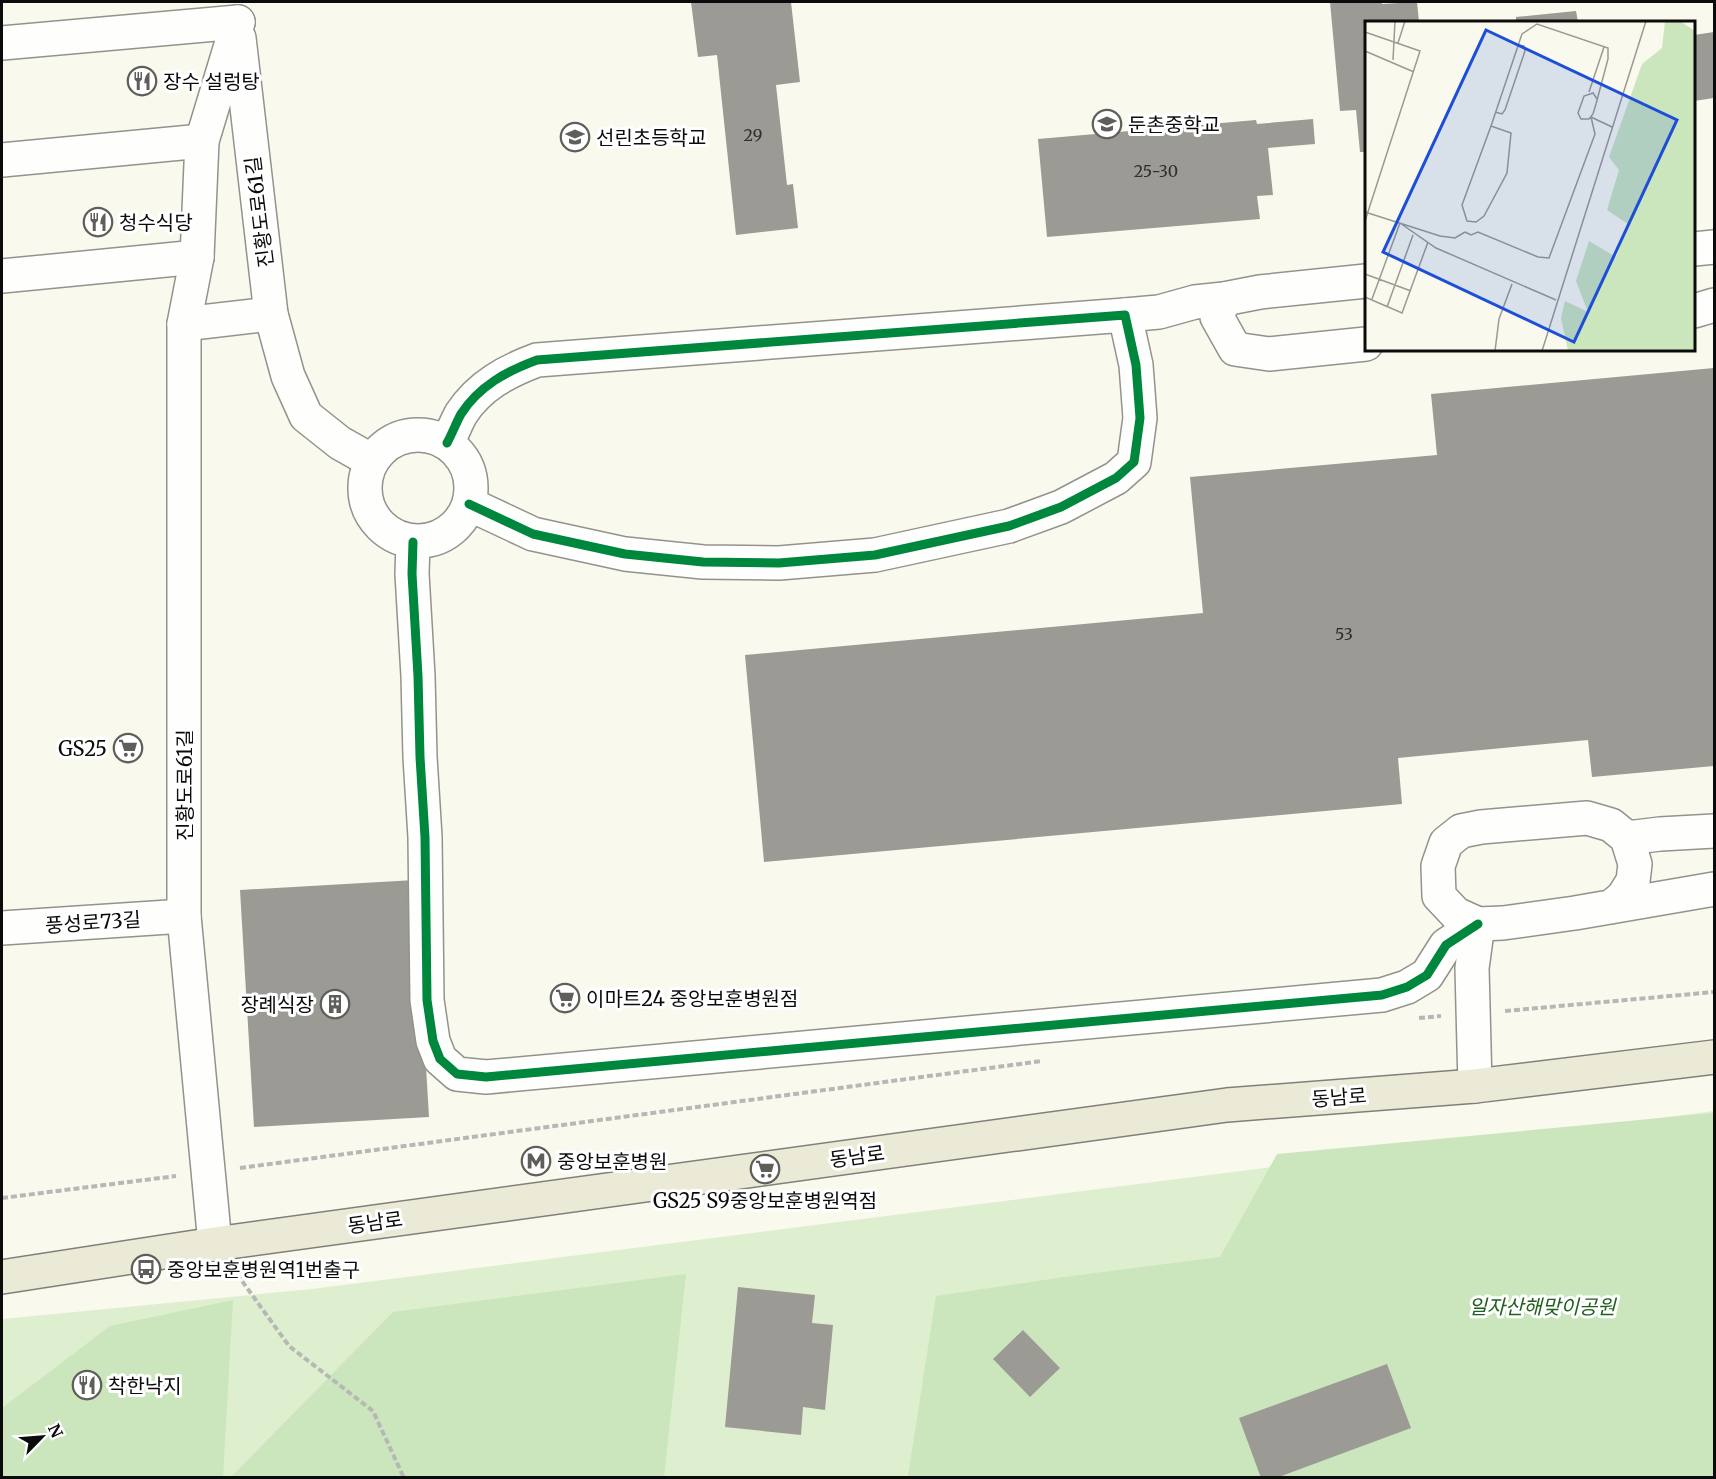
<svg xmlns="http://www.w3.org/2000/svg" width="1716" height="1479" font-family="Merriweather,'Noto Sans KR',serif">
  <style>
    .green { fill: #ddefce }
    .forest { fill: #cbe6bc }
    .building { fill: #9c9a94 }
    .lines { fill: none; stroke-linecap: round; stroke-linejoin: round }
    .minor-casing { stroke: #93928d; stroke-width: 36 }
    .major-casing { stroke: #807f7a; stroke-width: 36 }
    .path { stroke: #b7b7b5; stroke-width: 4; stroke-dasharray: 6 3; stroke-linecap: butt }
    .minor { stroke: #fefefc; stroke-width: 33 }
    .major { stroke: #ebead7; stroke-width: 33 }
    .cycleway-casing { stroke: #fff; stroke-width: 13 }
    .cycleway { stroke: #00873e; stroke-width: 9 }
    .labels { text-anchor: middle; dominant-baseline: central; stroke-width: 6; stroke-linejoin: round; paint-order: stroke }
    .number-label { font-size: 16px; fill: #2f2f2d }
    .poi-label { font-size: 20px; fill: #0b0b0b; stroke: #fff; text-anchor: start }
    .street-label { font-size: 20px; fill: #0b0b0b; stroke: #fff }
    .park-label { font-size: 20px; font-style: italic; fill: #1f601d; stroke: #fff }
    .inset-road { fill: none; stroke: #9a9a93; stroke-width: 1.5 }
    .view { fill: #1d4ed8; fill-opacity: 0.15; stroke: #1d4ed8; stroke-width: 3 }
    .inset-edge { fill: none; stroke: #0b0b0b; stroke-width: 3 }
  </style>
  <rect width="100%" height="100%" fill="#faf9ee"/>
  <polygon class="green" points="1714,1111 1714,1477 2,1478 2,1319 312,1289"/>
  <g class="forest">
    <polygon points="1714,1113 1714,1477 893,1478 908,1476 936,1296 1064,1277 1220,1257 1277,1154"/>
    <polygon points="686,1274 664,1477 231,1477 393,1312"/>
    <polygon points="233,1300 223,1477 2,1477 2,1408 110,1326"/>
  </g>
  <g class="building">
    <polygon points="691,2 791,2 800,82 776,85 787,185 793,184 798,228 736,235 717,55 698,57"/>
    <polygon points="1330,2 1382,2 1382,4 1417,2 1419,22 1366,22 1366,152 1360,152 1356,110 1340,111"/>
    <polygon points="1576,11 1578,22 1516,22 1516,17"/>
    <polygon points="1714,32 1714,98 1694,101 1694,35"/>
    <polygon points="1313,119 1315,144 1268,148 1273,195 1257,196 1260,219 1047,237 1038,139 1256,120 1257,124"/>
    <polygon points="1714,368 1714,766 1592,777 1588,740 1398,758 1402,804 764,862 745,655 1203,613 1190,477 1437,455 1431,394"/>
    <polygon points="415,880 429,1117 254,1127 240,890"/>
    <polygon points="738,1287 815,1295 812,1323 833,1325 825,1410 803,1407 801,1435 725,1427"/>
    <polygon points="1023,1330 1060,1368 1030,1397 993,1359"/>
    <polygon points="1387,1364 1411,1428 1276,1478 1261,1478 1239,1418"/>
  </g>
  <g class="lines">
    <g class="minor-casing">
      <g id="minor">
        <polyline points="239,38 271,314 288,376 306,416 340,443 372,461"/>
        <polyline points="2,43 238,22"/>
        <polyline points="2,160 202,141"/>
        <polyline points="1694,249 1714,247"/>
        <polyline points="2,276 197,257"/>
        <polyline points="1224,299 1217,317 1235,349 1269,354 1366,344"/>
        <polyline points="1694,311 1714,305"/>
        <polyline points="1125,315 1159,312 1195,302 1224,299 1260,292 1366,281"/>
        <polyline points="184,324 271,314"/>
        <circle cx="418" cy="488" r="53"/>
        <path d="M447,443c5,-9 9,-20 14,-29 18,-28 46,-43 76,-54l588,-45 11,50 4,53 -6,44 -18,16 -55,29 -52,19 -134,29 -96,8 -76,-1 -78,-8 -92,-20 -64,-30"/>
        <polyline points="413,542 412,574 418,676 420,757 425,837 427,1000 433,1041 440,1059 457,1074 486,1077 1382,995 1407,987 1427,975 1446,945 1478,924"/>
        <polyline points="1627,838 1660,834 1714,831"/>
        <polyline points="1611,907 1623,897 1633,881 1635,864 1627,838 1611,825 1587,818 1481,827 1461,831 1446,843 1438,866 1439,896 1456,914 1478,924 1503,923 1575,913 1714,889"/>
        <polyline points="2,928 184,916"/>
        <polyline points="1475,1086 1472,968 1478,924"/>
        <polyline points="215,1244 184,916 184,324 197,257 202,141 238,22"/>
      </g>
    </g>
    <g class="major-casing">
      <polyline id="major" points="2,1277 215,1244 1227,1105 1475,1086 1714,1057"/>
    </g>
    <g class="path">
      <polyline points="1505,1011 1714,992"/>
      <polyline points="1419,1018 1441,1016"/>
      <polyline points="240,1168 1042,1061"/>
      <polyline points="2,1198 176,1176"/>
      <polyline points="237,1274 289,1346 373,1411 404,1478"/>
    </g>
    <use href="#minor" class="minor"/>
    <use href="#major" class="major"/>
    <g class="cycleway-casing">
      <g id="cycleway">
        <path d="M447,443c5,-9 9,-20 14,-29 18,-28 46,-43 76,-54l588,-45 11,50 4,53 -6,44 -18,16 -55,29 -52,19 -134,29 -96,8 -76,-1 -78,-8 -92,-20 -64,-30"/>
        <polyline points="413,542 412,574 418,676 420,757 425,837 427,1000 433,1041 440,1059 457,1074 486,1077 1382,995 1407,987 1427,975 1446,945 1478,924"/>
      </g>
    </g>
    <use href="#cycleway" class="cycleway"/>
  </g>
  <defs>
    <g id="restaurant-ring" transform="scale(1.5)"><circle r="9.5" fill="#fff" stroke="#5f5e5a" stroke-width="1.5"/><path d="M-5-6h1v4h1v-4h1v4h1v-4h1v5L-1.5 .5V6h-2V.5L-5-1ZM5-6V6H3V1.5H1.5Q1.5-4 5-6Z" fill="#5f5e5a"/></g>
    <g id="school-ring" transform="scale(1.5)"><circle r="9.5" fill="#fff" stroke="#5f5e5a" stroke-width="1.5"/><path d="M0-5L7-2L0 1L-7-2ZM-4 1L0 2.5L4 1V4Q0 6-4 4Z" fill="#5f5e5a"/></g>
    <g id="supermarket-ring" transform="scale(1.5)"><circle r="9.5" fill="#fff" stroke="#5f5e5a" stroke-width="1.5"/><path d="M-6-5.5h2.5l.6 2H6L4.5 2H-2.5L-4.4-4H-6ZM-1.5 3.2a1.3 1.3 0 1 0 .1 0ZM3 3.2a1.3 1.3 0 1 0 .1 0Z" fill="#5f5e5a"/></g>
    <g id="building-ring" transform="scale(1.5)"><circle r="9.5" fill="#fff" stroke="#5f5e5a" stroke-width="1.5"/><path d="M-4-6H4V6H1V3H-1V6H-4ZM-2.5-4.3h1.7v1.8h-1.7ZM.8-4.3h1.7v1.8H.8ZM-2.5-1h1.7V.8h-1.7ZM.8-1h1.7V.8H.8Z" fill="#5f5e5a"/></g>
    <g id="metro-ring" transform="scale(1.5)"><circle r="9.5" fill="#fff" stroke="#5f5e5a" stroke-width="1.5"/><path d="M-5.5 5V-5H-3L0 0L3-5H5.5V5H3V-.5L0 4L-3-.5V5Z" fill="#5f5e5a"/></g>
    <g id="bus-ring" transform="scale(1.5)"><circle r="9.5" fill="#fff" stroke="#5f5e5a" stroke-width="1.5"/><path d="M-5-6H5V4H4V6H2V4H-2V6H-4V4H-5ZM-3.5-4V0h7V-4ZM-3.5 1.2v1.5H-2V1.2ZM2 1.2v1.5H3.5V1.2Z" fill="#5f5e5a"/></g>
  </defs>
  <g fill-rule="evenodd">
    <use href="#restaurant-ring" x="142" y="81"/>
    <use href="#school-ring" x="1107" y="124"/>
    <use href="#school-ring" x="575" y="137"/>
    <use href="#restaurant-ring" x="98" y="222"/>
    <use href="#supermarket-ring" x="128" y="748"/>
    <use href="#supermarket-ring" x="565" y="998"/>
    <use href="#building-ring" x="335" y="1004"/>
    <use href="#metro-ring" x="536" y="1161"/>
    <use href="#supermarket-ring" x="765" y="1169"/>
    <use href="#bus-ring" x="146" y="1269"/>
    <use href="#restaurant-ring" x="87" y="1385"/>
  </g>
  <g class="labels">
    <g class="number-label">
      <text x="753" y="135">29</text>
      <text x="1156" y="171">25-30</text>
      <text x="1344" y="634">53</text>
    </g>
    <g class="poi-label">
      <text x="163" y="81">장수 설렁탕</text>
      <text x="1128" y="124">둔촌중학교</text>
      <text x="596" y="137">선린초등학교</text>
      <text x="119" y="222">청수식당</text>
      <text x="107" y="748" text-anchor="end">GS25</text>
      <text x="586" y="998">이마트24 중앙보훈병원점</text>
      <text x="314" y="1004" text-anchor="end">장례식장</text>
      <text x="557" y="1161">중앙보훈병원</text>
      <text x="765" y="1200" text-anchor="middle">GS25 S9중앙보훈병원역점</text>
      <text x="167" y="1269">중앙보훈병원역1번출구</text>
      <text x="108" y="1385">착한낙지</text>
    </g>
    <g class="street-label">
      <text transform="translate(259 212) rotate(-97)">진황도로61길</text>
      <text transform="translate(184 785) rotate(-90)">진황도로61길</text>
      <text transform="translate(93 922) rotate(-4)">풍성로73길</text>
      <text transform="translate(1339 1097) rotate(-4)">동남로</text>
      <text transform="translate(857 1156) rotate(-8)">동남로</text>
      <text transform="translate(375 1222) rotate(-8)">동남로</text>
    </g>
    <g class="park-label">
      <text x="1542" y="1306">일자산해맞이공원</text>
    </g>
  </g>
  <g transform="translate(1365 21)">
    <rect width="330" height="330" fill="#faf9ee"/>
    <path d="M300,0h15l15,10v320h-127l-7,-33 4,-17 23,11 -12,-31 13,-40 27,16 12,-33 -21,-14 12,-40 -10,-13 33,-93 20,-16z" fill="#cbe6bc"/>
    <path class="inset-road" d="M0,11l55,19 -55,170M33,22l7,-22M0,30l49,21M28,39l2,-39M224,71l15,-45M130,91l7,2 3,-4 20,-59 -1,-5 -6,-1M226,96l21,10M126,105l31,-92 15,-10 71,24v11l-12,45 -3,10 -4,5h-8l-3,-6 6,-17 9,-3 4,6M126,105l20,7 -4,40 -23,43 -8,6 -9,-1 -5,-16zM0,191l75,24 15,2 10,-6M35,202l36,25 120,52M100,211l6,3 7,-3 60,25 11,1 46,-124 -4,-17M0,253l46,17M0,276l37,16 26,-71M7,278l28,-76M22,286l26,-72M130,330l4,-32 13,-35M177,330l104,-330"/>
    <path class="view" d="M121,9l191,90 -103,222 -191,-90z"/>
    <rect width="330" height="330" class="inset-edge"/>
  </g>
  <rect width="1716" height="1479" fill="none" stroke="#0b0b0b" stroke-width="6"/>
  <g transform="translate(42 1437) rotate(65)" stroke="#ffffff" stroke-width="4.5" paint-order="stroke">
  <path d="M0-4.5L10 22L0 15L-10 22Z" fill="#0b0b0b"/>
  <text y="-9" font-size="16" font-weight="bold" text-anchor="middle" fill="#0b0b0b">N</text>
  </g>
</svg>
